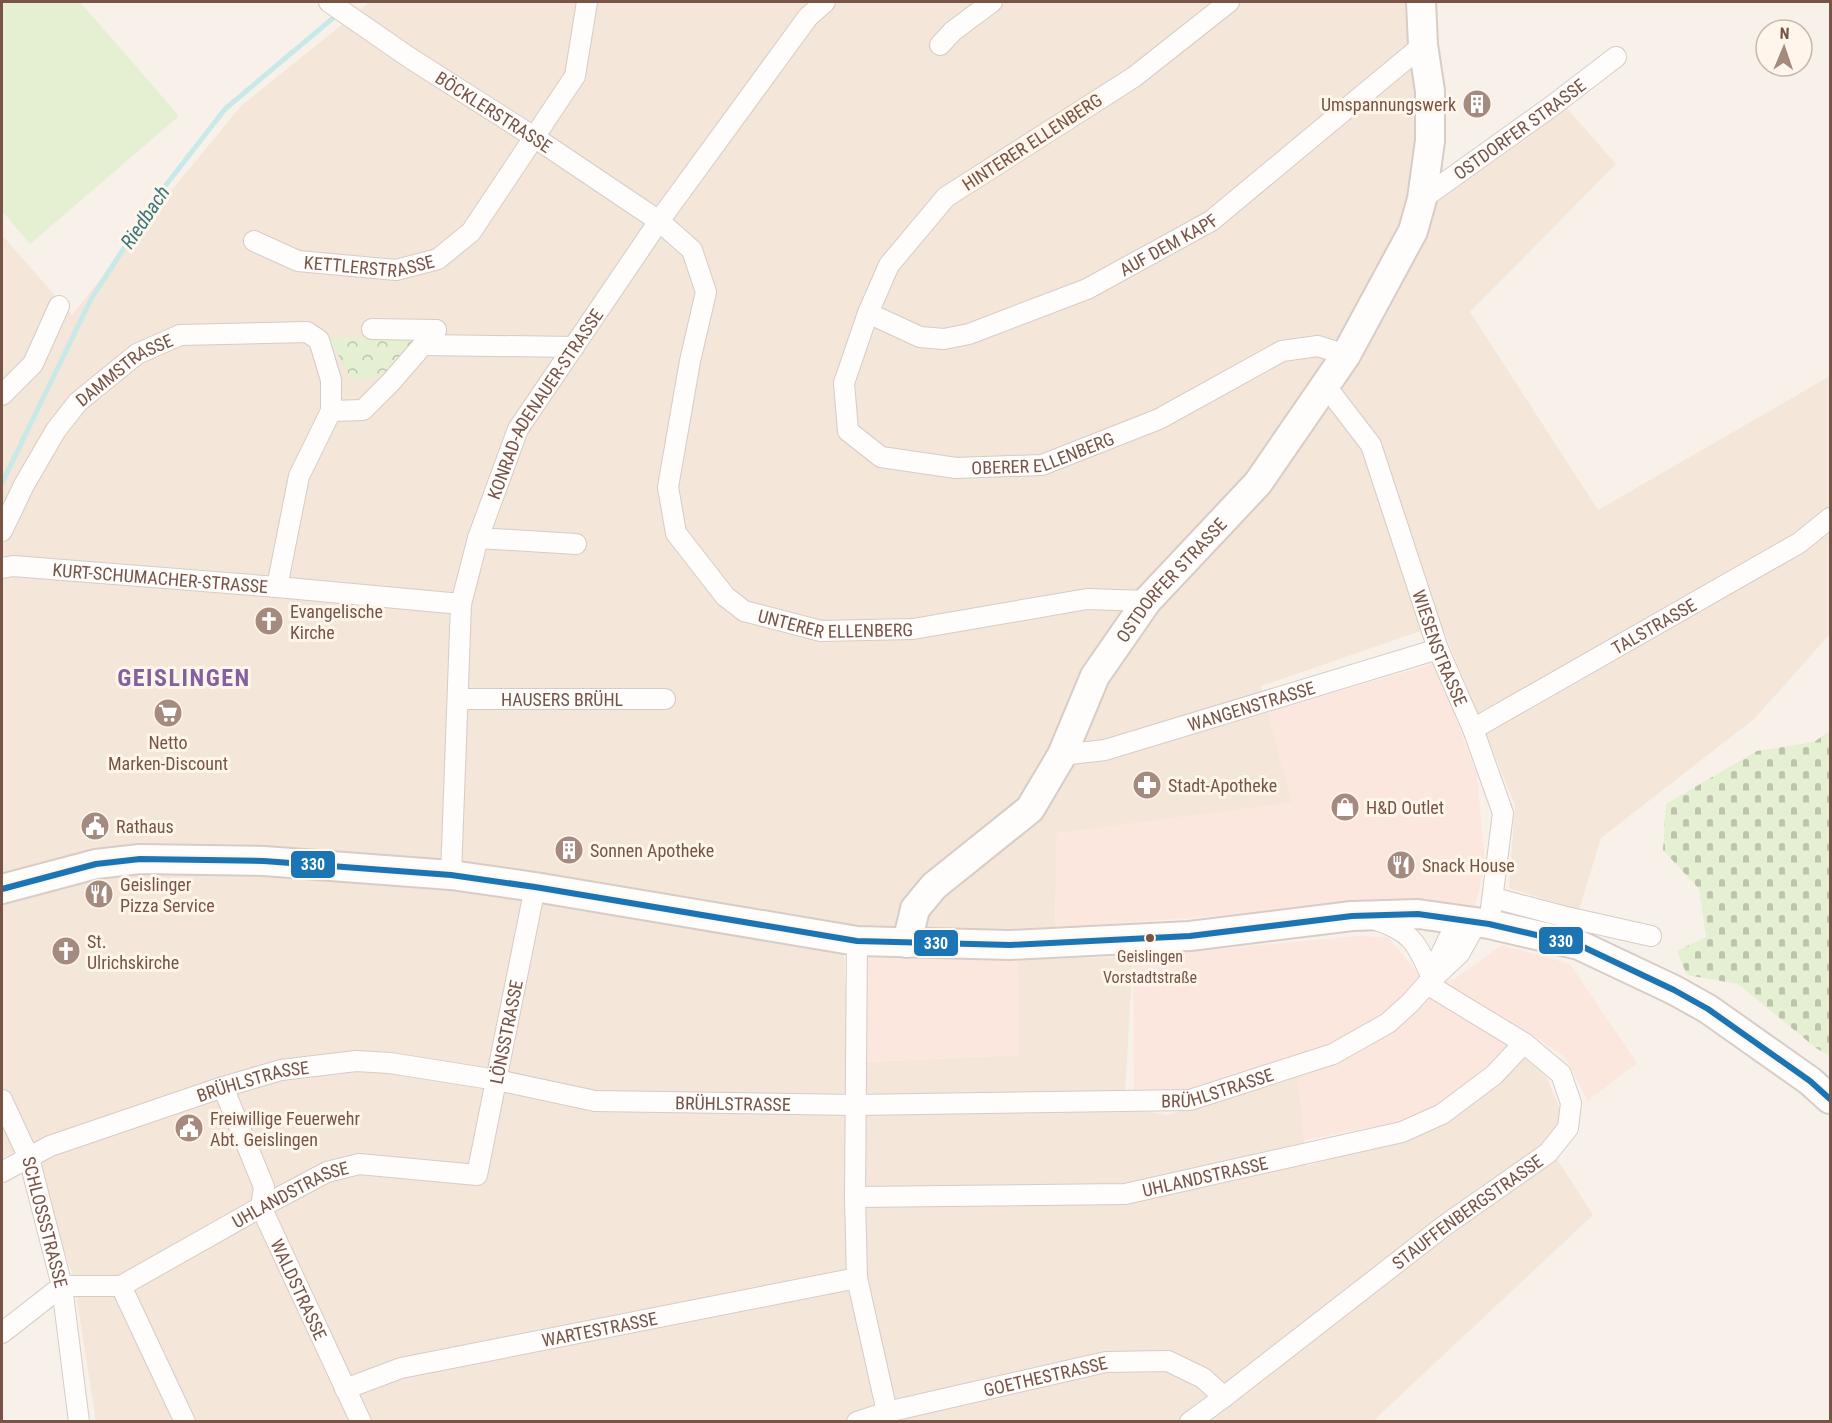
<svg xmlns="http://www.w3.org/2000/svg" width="1832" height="1423" font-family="'Roboto Condensed',sans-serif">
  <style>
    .residential { fill: #f4e6d8 }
    .commercial { fill: #fce7df }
    .green { fill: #e5efd2 }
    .cemetery { fill: url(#cemetery-stones) }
    .park { fill: url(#park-crowns) }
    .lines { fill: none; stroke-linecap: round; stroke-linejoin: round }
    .stream { stroke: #c9e9e9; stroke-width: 5 }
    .street-casing { stroke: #d6ccc6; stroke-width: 22 }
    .secondary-casing { stroke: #d7ccc6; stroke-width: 32 }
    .street { stroke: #fefdfc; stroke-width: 20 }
    .secondary { stroke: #fefdfc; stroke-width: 28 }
    .bus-1-casing { stroke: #fff6eb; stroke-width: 10 }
    .bus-1 { stroke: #1b75b4; stroke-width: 6 }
    .bus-dot { fill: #785446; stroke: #fff6eb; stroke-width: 2 }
    .labels { text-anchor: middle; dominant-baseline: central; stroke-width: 6; stroke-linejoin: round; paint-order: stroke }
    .bus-label { font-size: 16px; fill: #785446; stroke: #fff6eb }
    .poi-label { font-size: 18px; fill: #785446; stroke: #fff6eb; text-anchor: start }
    .street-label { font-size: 18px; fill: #785446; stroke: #fff6eb }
    .water-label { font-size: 20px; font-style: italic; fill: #39787f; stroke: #fff6eb }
    .district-label { font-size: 24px; font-weight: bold; letter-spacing: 1.5px; fill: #84619d; stroke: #fff6eb }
    .line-badge { stroke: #fff6eb; stroke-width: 2 }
    .badge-label { font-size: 16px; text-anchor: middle; font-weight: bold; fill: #fff }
  </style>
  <defs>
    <pattern id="cemetery-stones" width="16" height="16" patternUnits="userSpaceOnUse" patternTransform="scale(1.5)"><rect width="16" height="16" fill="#e5efd2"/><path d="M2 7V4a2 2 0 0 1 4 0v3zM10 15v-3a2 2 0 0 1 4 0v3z" fill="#bec4ac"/></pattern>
    <pattern id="park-crowns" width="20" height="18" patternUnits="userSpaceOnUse" patternTransform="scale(1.5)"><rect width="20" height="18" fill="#e5efd2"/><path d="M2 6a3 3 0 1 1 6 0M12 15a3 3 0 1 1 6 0" fill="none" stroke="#bec4ac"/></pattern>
  </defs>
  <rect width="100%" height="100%" fill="#f8f1e9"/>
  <polygon class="residential" points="370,2 1409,2 1414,96 1415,187 1407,223 1565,106 1616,164 1470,312 1598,510 1830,376 1830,634 1754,719 1601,838 1579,910 1509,888 1515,805 1441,624 1261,686 1292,802 1093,833 1057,833 1055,928 843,931 849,1063 1019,1055 1018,959 1133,957 1124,1108 1168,1115 1298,1077 1307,1166 1439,1125 1524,1057 1547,1078 1562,1115 1548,1145 1593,1215 1373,1421 96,1421 73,1275 26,1146 2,1158 2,235 72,315 166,197 241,106"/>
  <g class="commercial">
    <polygon points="1435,663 1477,775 1485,863 1475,906 1365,905 1055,928 1057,833 1292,802 1268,712"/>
    <polygon points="1358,936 1388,937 1421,977 1453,980 1502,945 1570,964 1637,1063 1588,1101 1565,1057 1523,1029 1489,1064 1444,1100 1404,1121 1304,1140 1298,1077 1290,1056 1197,1089 1134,1091 1133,957"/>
    <polygon points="866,958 1018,959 1019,1055 862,1062"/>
  </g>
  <polygon class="green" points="2,2 80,2 179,116 30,244 2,211"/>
  <polygon class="cemetery" points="1830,731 1830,1056 1816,1048 1738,984 1687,975 1677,951 1706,937 1699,889 1663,850 1666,804 1757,751 1814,742"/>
  <polygon class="park" points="420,335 384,376 352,380 329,338"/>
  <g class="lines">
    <polyline class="stream" points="2,483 91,299 159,194 225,109 339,13"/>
    <g class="street-casing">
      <g id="street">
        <path id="s1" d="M329,2l81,56 124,79 125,84 33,29 14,42 -16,69 -22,126 8,46 49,63 19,15 77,20 92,-2 174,-30 60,2"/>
        <path id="s2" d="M1229,2l-95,75 -188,120 -57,68 -21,48 -24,70 4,48 33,26 75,11 86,-3 117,-46 123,-68 36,-5 28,9"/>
        <polyline points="940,45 953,31 992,2"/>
        <path id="s3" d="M1422,199l130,-93 64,-49"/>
        <path id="s4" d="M254,241l44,20 98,9 42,-11 33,-27 104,-156 12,-74"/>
        <path id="s5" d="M868,313l52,24 24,2 25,-5 118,-45 124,-68 212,-176"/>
        <polyline points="372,329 436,330"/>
        <polyline points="424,345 574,347"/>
        <path id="s6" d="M1325,385l46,60 67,204 35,80 30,84 -14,111"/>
        <polyline points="2,395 33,364 59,306"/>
        <polyline points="331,411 363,410 391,382 436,330"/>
        <path id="s7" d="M2,531l22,-46 32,-55 22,-28 59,-48 43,-19 127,-3 12,8 12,40v31l-32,65 -22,111"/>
        <polyline points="478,538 576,544"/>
        <path id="s8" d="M2,568l11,-2 264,21 184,17"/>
        <path id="s9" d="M458,699h207"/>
        <path id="s10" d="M1473,729l326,-186 31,-25"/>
        <path id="s11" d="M1062,755l43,-5 333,-101"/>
        <path id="s12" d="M451,875l10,-271 17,-66 40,-109 141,-208 149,-204 17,-15"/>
        <polyline points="1494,898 1562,916 1651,936"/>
        <path d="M1376,920c35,11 41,23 55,56"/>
        <polyline points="857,941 855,1197 857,1278 887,1412"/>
        <polyline points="1432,973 1458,919"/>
        <path id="s13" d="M223,1087l41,100 -3,20 100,215"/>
        <path id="s14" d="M2,1100l27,58 33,128 17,136"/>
        <path id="s15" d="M2,1172l48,-26 173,-59 58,-17 75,-9 34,2 107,17 98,21 260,4 335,-5 143,-46 55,-31 22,-20 17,-19 32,-30 18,-32"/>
        <path id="s16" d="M855,1197l270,-3 277,-62 40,-18 52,-39 30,-32"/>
        <path id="s17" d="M62,1286h59l140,-79 66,-35 32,-8 118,11 58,-288"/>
        <polyline points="121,1286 185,1422"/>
        <polyline points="2,1333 62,1286"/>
        <path id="s18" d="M345,1389l56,-21 456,-90"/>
        <path id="s19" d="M857,1422l30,-10 219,-50 62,-1 35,17 21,19"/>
        <path id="s20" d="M1190,1422l34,-25 220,-171 104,-73 20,-25 3,-25 -10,-29 -37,-31 -97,-59"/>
      </g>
    </g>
    <g class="secondary-casing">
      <g id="secondary">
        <polyline points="2,889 96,864 140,859 264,861 451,875 535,887 857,941 1010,945 1190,936 1352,916 1418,914 1489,924 1579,945 1674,990 1708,1009 1810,1081 1830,1099"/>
        <path id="s21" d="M907,943l8,-34 19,-23 96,-77 32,-54 33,-79 52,-75 111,-118 88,-128 67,-124 9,-32 8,-58v-50l-7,-46 -2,-43"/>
      </g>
    </g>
    <use href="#street" class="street"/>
    <use href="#secondary" class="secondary"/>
    <g class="bus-1-casing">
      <polyline id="bus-1" points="2,889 96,864 140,859 264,861 451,875 535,887 857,941 1010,945 1190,936 1352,916 1418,914 1489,924 1579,945 1674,990 1708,1009 1810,1081 1830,1099"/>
    </g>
    <use href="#bus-1" class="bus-1"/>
  </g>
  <defs>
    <g id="building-disc" transform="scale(1.5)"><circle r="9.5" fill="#a58b7f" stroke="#fff6eb"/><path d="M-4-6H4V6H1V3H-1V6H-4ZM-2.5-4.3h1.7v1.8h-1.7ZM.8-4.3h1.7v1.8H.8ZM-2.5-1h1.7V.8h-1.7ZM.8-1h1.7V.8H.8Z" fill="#fff"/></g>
    <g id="church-disc" transform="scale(1.5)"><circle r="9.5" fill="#a58b7f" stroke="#fff6eb"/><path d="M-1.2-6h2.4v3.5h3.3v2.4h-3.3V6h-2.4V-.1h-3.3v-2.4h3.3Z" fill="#fff"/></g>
    <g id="supermarket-disc" transform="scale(1.5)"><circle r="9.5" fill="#a58b7f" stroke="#fff6eb"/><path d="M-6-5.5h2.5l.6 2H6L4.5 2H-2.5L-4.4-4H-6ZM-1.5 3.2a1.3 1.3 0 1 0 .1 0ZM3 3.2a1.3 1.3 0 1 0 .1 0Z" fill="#fff"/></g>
    <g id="pharmacy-disc" transform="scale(1.5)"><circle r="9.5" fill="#a58b7f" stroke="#fff6eb"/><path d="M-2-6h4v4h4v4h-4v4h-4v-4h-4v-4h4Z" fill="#fff"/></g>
    <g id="shop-disc" transform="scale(1.5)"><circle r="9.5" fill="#a58b7f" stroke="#fff6eb"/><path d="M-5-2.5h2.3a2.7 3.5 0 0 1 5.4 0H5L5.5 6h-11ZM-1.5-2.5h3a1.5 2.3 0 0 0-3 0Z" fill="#fff"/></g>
    <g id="civic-disc" transform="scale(1.5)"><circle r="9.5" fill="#a58b7f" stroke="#fff6eb"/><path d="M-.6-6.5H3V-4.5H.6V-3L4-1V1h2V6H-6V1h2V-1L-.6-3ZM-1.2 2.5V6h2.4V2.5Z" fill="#fff"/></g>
    <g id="restaurant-disc" transform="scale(1.5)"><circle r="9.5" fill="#a58b7f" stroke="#fff6eb"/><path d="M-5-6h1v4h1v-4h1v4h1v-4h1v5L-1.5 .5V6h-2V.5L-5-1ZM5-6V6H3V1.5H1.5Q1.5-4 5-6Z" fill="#fff"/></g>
  </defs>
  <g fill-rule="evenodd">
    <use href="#building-disc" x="1477" y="104"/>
    <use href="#church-disc" x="269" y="621"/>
    <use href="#supermarket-disc" x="168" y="713"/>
    <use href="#pharmacy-disc" x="1147" y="785"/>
    <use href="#shop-disc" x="1345" y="807"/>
    <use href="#civic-disc" x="95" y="826"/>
    <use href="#building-disc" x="569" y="850"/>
    <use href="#restaurant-disc" x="1401" y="865"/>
    <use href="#restaurant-disc" x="99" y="894"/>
    <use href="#church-disc" x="66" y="951"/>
    <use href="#civic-disc" x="189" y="1128"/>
  </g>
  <circle class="bus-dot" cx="1150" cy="938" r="5"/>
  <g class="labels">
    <g class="bus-label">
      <text x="1150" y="956">Geislingen<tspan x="1150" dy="21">Vorstadtstraße</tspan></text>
    </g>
    <g class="poi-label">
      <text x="1456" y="104" text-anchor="end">Umspannungswerk</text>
      <text x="290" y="611">Evangelische<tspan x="290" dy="21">Kirche</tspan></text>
      <text x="168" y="742" text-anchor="middle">Netto<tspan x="168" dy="21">Marken-Discount</tspan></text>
      <text x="1168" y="785">Stadt-Apotheke</text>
      <text x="1366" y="807">H&amp;D Outlet</text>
      <text x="116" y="826">Rathaus</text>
      <text x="590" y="850">Sonnen Apotheke</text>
      <text x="1422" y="865">Snack House</text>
      <text x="120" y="884">Geislinger<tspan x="120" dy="21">Pizza Service</tspan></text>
      <text x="87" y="941">St.<tspan x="87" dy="21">Ulrichskirche</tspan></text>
      <text x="210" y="1118">Freiwillige Feuerwehr<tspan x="210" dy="21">Abt. Geislingen</tspan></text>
    </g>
    <g class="street-label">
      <text stroke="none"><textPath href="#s1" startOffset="198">BÖCKLERSTRASSE</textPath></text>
      <text stroke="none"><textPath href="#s3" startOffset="120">OSTDORFER STRASSE</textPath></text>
      <text transform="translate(1032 142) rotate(-33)">HINTERER ELLENBERG</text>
      <text stroke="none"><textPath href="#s5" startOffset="326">AUF DEM KAPF</textPath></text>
      <text stroke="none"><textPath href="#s4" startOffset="120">KETTLERSTRASSE</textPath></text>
      <text stroke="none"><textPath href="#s7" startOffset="207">DAMMSTRASSE</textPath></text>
      <text stroke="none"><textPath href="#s12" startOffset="490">KONRAD-ADENAUER-STRASSE</textPath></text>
      <text stroke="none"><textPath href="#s2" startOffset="814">OBERER ELLENBERG</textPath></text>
      <text stroke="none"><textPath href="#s8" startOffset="159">KURT-SCHUMACHER-STRASSE</textPath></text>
      <text stroke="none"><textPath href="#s21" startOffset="459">OSTDORFER STRASSE</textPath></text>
      <text stroke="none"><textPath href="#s1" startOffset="927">UNTERER ELLENBERG</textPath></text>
      <text stroke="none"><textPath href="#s10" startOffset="208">TALSTRASSE</textPath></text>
      <text stroke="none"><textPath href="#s6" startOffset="290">WIESENSTRASSE</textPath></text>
      <text stroke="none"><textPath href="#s9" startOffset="104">HAUSERS BRÜHL</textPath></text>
      <text stroke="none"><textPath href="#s11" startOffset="196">WANGENSTRASSE</textPath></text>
      <text stroke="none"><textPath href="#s17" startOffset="592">LÖNSSTRASSE</textPath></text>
      <text stroke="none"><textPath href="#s15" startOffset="268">BRÜHLSTRASSE</textPath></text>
      <text stroke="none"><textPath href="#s15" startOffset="1240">BRÜHLSTRASSE</textPath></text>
      <text stroke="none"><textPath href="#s15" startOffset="754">BRÜHLSTRASSE</textPath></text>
      <text stroke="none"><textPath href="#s16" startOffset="352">UHLANDSTRASSE</textPath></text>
      <text stroke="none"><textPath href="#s17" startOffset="252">UHLANDSTRASSE</textPath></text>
      <text stroke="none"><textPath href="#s20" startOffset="348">STAUFFENBERGSTRASSE</textPath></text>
      <text stroke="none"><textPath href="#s14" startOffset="130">SCHLOSSSTRASSE</textPath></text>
      <text stroke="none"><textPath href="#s13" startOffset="219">WALDSTRASSE</textPath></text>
      <text stroke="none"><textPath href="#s18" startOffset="262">WARTESTRASSE</textPath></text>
      <text stroke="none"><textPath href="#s19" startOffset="194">GOETHESTRASSE</textPath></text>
    </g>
    <g class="water-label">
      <text transform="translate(145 217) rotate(-56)">Riedbach</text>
    </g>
    <g class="district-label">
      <text x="184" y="678">GEISLINGEN</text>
    </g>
  </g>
  <g class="line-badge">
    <rect x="290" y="850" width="46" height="29" rx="6" fill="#1b75b4"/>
    <rect x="1538" y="926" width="46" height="29" rx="6" fill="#1b75b4"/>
    <rect x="913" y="929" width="46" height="28" rx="6" fill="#1b75b4"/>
  </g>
  <g class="badge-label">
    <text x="313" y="870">330</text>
    <text x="1561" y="947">330</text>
    <text x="936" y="949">330</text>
  </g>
  <rect width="1832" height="1423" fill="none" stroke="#785446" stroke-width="6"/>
  <g transform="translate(1784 48) rotate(2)"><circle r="28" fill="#fff6eb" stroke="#c9b5a9" stroke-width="1.5"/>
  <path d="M0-4.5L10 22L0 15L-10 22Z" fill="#a58b7f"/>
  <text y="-9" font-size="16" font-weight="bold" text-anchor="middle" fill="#785446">N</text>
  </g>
</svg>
